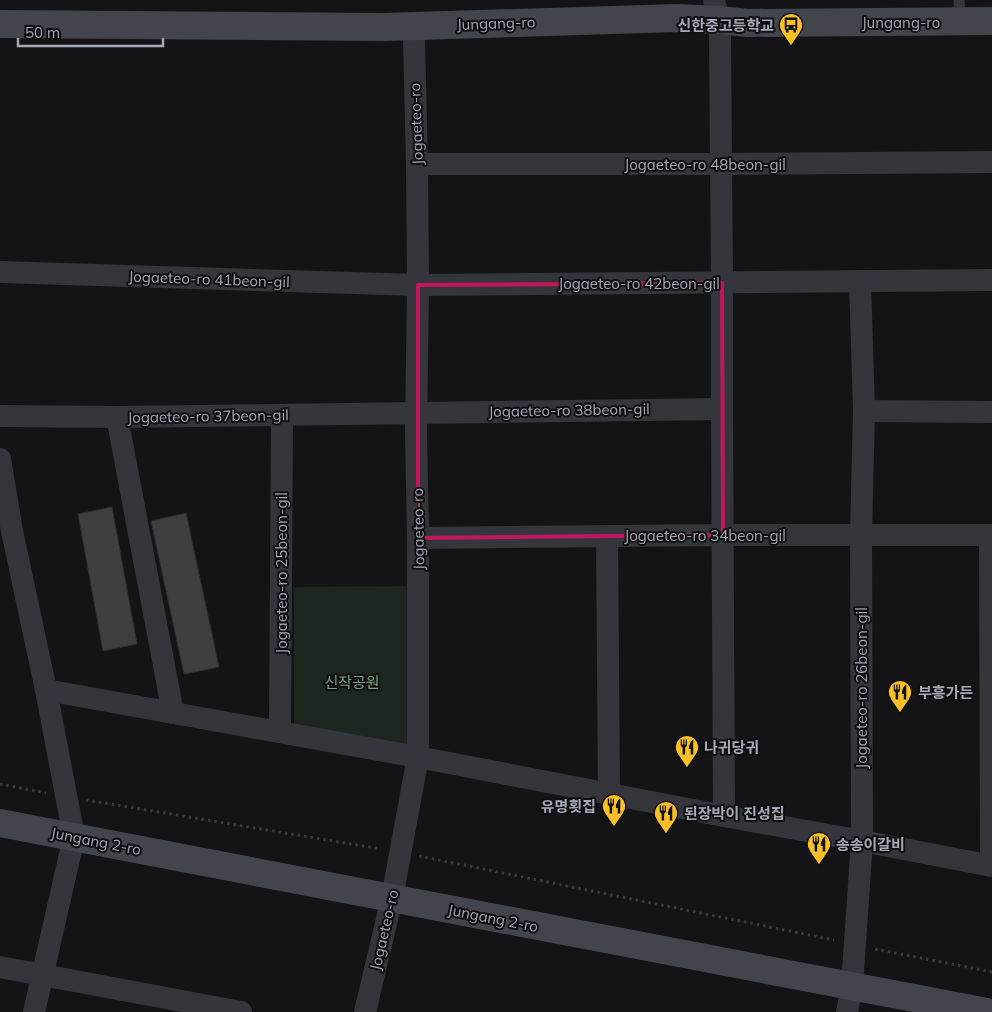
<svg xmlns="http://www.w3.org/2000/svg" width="992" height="1012" font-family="Mulish,'Noto Sans KR',sans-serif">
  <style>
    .green { fill: #1e2620 }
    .building { fill: #3e3f43; stroke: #2e2e32 }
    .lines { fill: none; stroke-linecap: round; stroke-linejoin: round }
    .path { stroke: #3b3d43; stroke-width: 3; stroke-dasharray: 2.5 4; stroke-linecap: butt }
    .lane { stroke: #35363c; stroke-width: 11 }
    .street { stroke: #35363c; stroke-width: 22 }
    .secondary { stroke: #43454c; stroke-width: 28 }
    .marked { fill: none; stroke: #c2185b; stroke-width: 4; stroke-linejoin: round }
    .labels { text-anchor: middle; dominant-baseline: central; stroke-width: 4; stroke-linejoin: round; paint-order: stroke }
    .street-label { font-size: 15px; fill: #a5aab7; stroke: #0f0f11 }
    .poi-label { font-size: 15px; font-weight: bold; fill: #a5aab7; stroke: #0f0f11; text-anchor: start }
    .park-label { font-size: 15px; fill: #7ba380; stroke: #0f0f11 }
  </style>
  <rect width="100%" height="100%" fill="#141416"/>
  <polygon class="green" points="408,586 411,751 294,738 294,587"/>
  <g class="building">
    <polygon points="112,507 137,644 103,651 78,514"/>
    <polygon points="186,513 219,667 184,674 151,521"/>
  </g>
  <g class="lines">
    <g class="path">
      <polyline points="0,784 46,793"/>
      <polyline points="86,800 381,849"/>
      <polyline points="419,856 834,940"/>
      <polyline points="875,949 992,972"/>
    </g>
    <polyline class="lane" points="959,0 960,21"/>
    <g class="street">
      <polyline points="714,0 719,20 720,36 722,283 722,409 724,816"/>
      <polyline points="417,164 721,164 992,162"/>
      <polyline points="0,272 418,285 992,280"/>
      <polyline points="864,411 992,412"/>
      <polyline points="0,416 117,417 722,409"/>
      <polyline points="117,417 173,713"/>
      <polyline points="0,459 12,531 46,690 74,837 34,1012"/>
      <polyline points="990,535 991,866"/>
      <polyline points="607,536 609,794"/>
      <polyline points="418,538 723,535 992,535"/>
      <polyline points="46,690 418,757 724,816 862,841 992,866"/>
      <polyline points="280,731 282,415"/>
      <polyline points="0,967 241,1012"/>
      <polyline points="365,1012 392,898 418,757 418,538 416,432 418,285 417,164 414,40"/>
      <polyline points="847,1012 852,986 862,841 861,534 864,411 860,281"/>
    </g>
    <g class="secondary">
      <polyline points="0,24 384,27 677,18 719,20 748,23 992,21"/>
      <polyline points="0,823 987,1012"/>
    </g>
  </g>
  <path class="marked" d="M722,283l1,252 -305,3v-253z"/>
  <defs>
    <g id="bus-pin" transform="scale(1.25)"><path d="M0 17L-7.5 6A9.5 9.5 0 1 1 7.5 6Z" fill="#fbbf28" stroke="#0f0f11"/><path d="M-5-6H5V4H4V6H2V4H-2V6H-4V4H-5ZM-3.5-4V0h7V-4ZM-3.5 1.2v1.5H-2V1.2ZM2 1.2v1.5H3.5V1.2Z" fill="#111"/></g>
    <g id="restaurant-pin" transform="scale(1.25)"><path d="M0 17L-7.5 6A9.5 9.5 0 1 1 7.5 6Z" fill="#fbbf28" stroke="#0f0f11"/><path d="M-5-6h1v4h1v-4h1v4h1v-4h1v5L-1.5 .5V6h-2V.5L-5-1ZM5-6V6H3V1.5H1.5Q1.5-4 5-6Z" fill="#111"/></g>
  </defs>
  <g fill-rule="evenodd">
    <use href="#bus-pin" x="791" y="25"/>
    <use href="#restaurant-pin" x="900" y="692"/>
    <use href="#restaurant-pin" x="687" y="747"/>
    <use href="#restaurant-pin" x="614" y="806"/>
    <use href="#restaurant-pin" x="666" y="813"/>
    <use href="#restaurant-pin" x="819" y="844"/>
  </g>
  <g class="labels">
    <g class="street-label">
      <text x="901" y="22">Jungang-ro</text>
      <text transform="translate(496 23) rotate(-2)">Jungang-ro</text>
      <text transform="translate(416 124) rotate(-92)">Jogaeteo-ro</text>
      <text x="705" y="164">Jogaeteo-ro 48beon-gil</text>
      <text transform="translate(209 279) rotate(2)">Jogaeteo-ro 41beon-gil</text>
      <text x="639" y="283">Jogaeteo-ro 42beon-gil</text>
      <text transform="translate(569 410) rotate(-1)">Jogaeteo-ro 38beon-gil</text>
      <text transform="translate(208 416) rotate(-1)">Jogaeteo-ro 37beon-gil</text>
      <text transform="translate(418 529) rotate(-91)">Jogaeteo-ro</text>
      <text x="705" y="535">Jogaeteo-ro 34beon-gil</text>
      <text transform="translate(281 573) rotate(-90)">Jogaeteo-ro 25beon-gil</text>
      <text transform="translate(861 688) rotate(-90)">Jogaeteo-ro 26beon-gil</text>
      <text transform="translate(96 841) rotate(11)">Jungang 2-ro</text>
      <text transform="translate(493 918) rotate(11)">Jungang 2-ro</text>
      <text transform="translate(384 930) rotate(-77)">Jogaeteo-ro</text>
    </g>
    <g class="poi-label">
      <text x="774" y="25" text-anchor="end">신한중고등학교</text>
      <text x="918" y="692">부흥가든</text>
      <text x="704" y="747">나귀당귀</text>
      <text x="596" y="806" text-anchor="end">유명횟집</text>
      <text x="684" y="813">된장박이 진성집</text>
      <text x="836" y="844">송송이갈비</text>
    </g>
    <g class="park-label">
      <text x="352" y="682">신작공원</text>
    </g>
  </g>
  <path d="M18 38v8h145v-8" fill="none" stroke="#a5aab7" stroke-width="2.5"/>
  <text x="25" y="38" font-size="15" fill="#a5aab7" stroke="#0f0f11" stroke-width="4" paint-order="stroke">50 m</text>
</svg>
